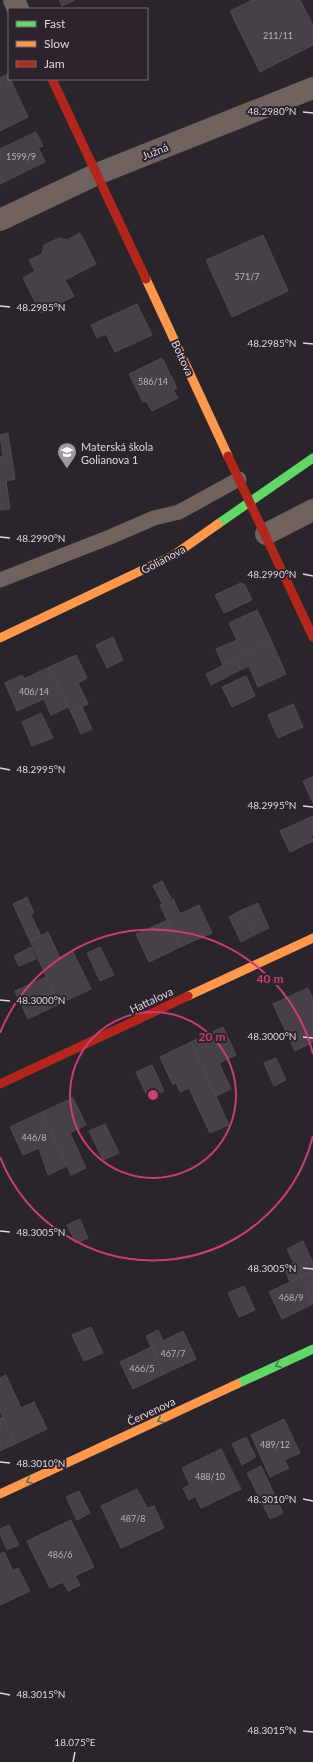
<svg xmlns="http://www.w3.org/2000/svg" width="313" height="1762" font-family="Lato,sans-serif">
  <style>
    .building { fill: #484049; stroke: #4e4a4e }
    .lines { fill: none; stroke-linecap: round; stroke-linejoin: round }
    .lane { stroke: #6f625f; stroke-width: 15 }
    .street { stroke: #6f625f; stroke-width: 22 }
    .fast { stroke: #63d668; stroke-width: 9 }
    .slow { stroke: #ff974d; stroke-width: 9 }
    .jam { stroke: #b3261e; stroke-width: 9 }
    .oneway { stroke: #487c4a }
    .ticks { fill: none; stroke: #ded8de; stroke-width: 1.5 }
    .ring { fill: none; stroke: #c83e75; stroke-width: 2 }
    .labels { text-anchor: middle; dominant-baseline: central; stroke-width: 4; stroke-linejoin: round; paint-order: stroke }
    .number-label { font-size: 9px; fill: #b8b2b9 }
    .street-label { font-size: 11px; fill: #ded8de; stroke: #2c232c }
    .poi-label { font-size: 11px; fill: #ded8de; stroke: #2c232c; text-anchor: start }
    .ticks-label { font-size: 10px; text-anchor: middle; fill: #ded8de; stroke: #2c232c; stroke-width: 4; stroke-linejoin: round; paint-order: stroke }
    .centre { fill: #c83e75; stroke: #2c232c; stroke-width: 2 }
    .ring-label { font-size: 12px; text-anchor: middle; font-weight: bold; fill: #c83e75; stroke: #2c232c; stroke-width: 4; stroke-linejoin: round; paint-order: stroke }
  </style>
  <rect width="100%" height="100%" fill="#2a252a"/>
  <g class="building">
    <polygon points="59,0 75,0 62,6"/>
    <polygon points="252,0 300,0 313,25 313,45 260,72 230,11"/>
    <polygon points="8,74 28,117 0,131 0,78"/>
    <polygon points="36,132 43,146 38,147 45,162 0,184 0,149"/>
    <polygon points="80,233 96,264 65,280 74,296 41,313 23,278 35,271 29,260 42,254 44,245 59,238 67,240"/>
    <polygon points="263,235 288,291 232,317 206,260"/>
    <polygon points="137,304 152,335 115,352 106,334 97,338 91,325"/>
    <polygon points="162,358 177,388 173,390 178,398 152,411 146,401 143,402 129,374"/>
    <polygon points="8,433 15,479 6,481 10,509 0,510 0,457 3,456 0,435"/>
    <polygon points="241,583 245,585 252,600 224,613 215,595"/>
    <polygon points="257,610 272,642 223,665 216,649 237,640 229,623"/>
    <polygon points="113,637 123,660 107,668 96,645"/>
    <polygon points="272,642 286,674 258,687 249,666 240,670 236,659"/>
    <polygon points="76,655 87,678 78,683 88,704 71,712 49,667"/>
    <polygon points="236,659 240,670 211,685 206,674"/>
    <polygon points="49,667 68,707 51,715 44,699 17,711 5,683 22,675 24,679"/>
    <polygon points="246,676 255,696 232,707 222,687"/>
    <polygon points="293,704 303,727 278,738 268,715"/>
    <polygon points="82,707 92,729 81,734 71,712"/>
    <polygon points="41,713 53,738 32,746 22,722"/>
    <polygon points="313,777 313,803 303,781"/>
    <polygon points="313,816 313,835 311,836 313,841 290,852 280,831"/>
    <polygon points="162,881 171,898 162,903 153,886"/>
    <polygon points="27,897 34,913 31,915 41,936 30,941 13,904"/>
    <polygon points="173,899 180,914 199,905 212,933 180,947 160,905"/>
    <polygon points="258,903 269,928 254,935 242,910"/>
    <polygon points="242,910 254,935 241,942 229,917"/>
    <polygon points="168,920 180,947 149,962 136,934"/>
    <polygon points="48,932 60,958 73,952 91,989 59,1004 30,941"/>
    <polygon points="31,947 36,959 19,966 14,956"/>
    <polygon points="100,947 114,975 100,981 87,953"/>
    <polygon points="46,977 59,1004 28,1019 15,991"/>
    <polygon points="308,988 313,999 313,1042 295,1051 273,1004"/>
    <polygon points="223,1027 236,1055 219,1063 231,1089 216,1096 191,1042"/>
    <polygon points="191,1042 229,1125 210,1133 189,1088 180,1092 176,1083 173,1085 160,1057"/>
    <polygon points="276,1058 286,1080 274,1086 264,1063"/>
    <polygon points="152,1065 164,1091 148,1098 136,1072"/>
    <polygon points="73,1098 86,1125 70,1133 86,1168 71,1175 42,1112"/>
    <polygon points="42,1112 67,1166 48,1175 39,1148 23,1155 10,1127"/>
    <polygon points="105,1124 119,1153 103,1160 89,1131"/>
    <polygon points="80,1219 88,1238 76,1243 67,1225"/>
    <polygon points="303,1241 313,1263 313,1271 301,1277 287,1249"/>
    <polygon points="294,1263 301,1277 290,1282 284,1268"/>
    <polygon points="313,1271 313,1303 301,1277"/>
    <polygon points="301,1277 313,1304 282,1319 269,1292"/>
    <polygon points="244,1286 255,1310 239,1317 228,1293"/>
    <polygon points="91,1327 103,1353 84,1361 72,1335"/>
    <polygon points="158,1330 163,1341 151,1347 146,1336"/>
    <polygon points="183,1331 196,1359 164,1374 151,1347"/>
    <polygon points="151,1347 164,1374 133,1389 120,1362"/>
    <polygon points="6,1375 21,1408 34,1402 47,1429 15,1444 0,1411 0,1378"/>
    <polygon points="3,1417 15,1444 0,1451 0,1418"/>
    <polygon points="284,1419 300,1453 284,1460 289,1468 270,1477 251,1435"/>
    <polygon points="246,1437 256,1457 242,1465 232,1444"/>
    <polygon points="221,1449 241,1489 201,1508 195,1496 189,1500 183,1488 190,1485 182,1468"/>
    <polygon points="261,1466 283,1513 270,1519 247,1473"/>
    <polygon points="137,1489 147,1508 154,1506 164,1528 121,1548 101,1506"/>
    <polygon points="79,1491 90,1513 77,1520 66,1497"/>
    <polygon points="71,1520 94,1567 75,1576 80,1585 68,1591 63,1582 50,1588 27,1541"/>
    <polygon points="9,1525 19,1545 7,1550 0,1534 0,1529"/>
    <polygon points="4,1552 13,1571 18,1568 30,1591 0,1605 0,1554"/>
  </g>
  <g class="lines">
    <polyline class="lane" points="0,580 110,537 154,518 179,512 239,479"/>
    <g class="street">
      <polyline points="14,0 18,9"/>
      <polyline points="0,220 97,174 313,88"/>
      <polyline points="266,534 313,510"/>
    </g>
    <g class="fast">
      <polyline points="218,524 313,458"/>
      <polyline points="237,1384 313,1349"/>
    </g>
    <g class="slow">
      <polyline points="146,279 228,456"/>
      <polyline points="0,638 174,555 218,524"/>
      <polyline points="188,996 313,938"/>
      <polyline points="0,1494 237,1384"/>
    </g>
    <g class="jam">
      <polyline points="52,79 146,279"/>
      <polyline points="228,456 313,637"/>
      <polyline points="0,1084 188,996"/>
    </g>
  </g>
  <defs><path id="oneway-chevron" d="M-2-3.5L2.5 0L-2 3.5" fill="none" stroke-width="1.6" stroke-linecap="round" stroke-linejoin="round"/></defs>
  <g class="oneway">
    <use href="#oneway-chevron" transform="translate(278 1365) rotate(155)"/>
    <use href="#oneway-chevron" transform="translate(160 1420) rotate(155)"/>
    <use href="#oneway-chevron" transform="translate(29 1481) rotate(155)"/>
  </g>
  <path class="ticks" d="M303,112l10,1M0,306l10,1M303,343l10,1M0,537l10,1M303,574l10,2M0,768l10,2M303,806l10,1M0,1000l10,1M303,1037l10,1M0,1231l10,1M303,1268l10,1M0,1462l10,1M303,1499l10,2M0,1693l10,2M303,1731l10,1M73,1762l2,-10"/>
  <g class="ring">
    <circle cx="153" cy="1095" r="83"/>
    <path d="M313 1136A165 165 0 0 1 0 1157M0 1033A165 165 0 0 1 313 1054"/>
  </g>
  <defs>
    <g id="school-pin" transform="scale(1)"><path d="M0 17L-7.5 6A9.5 9.5 0 1 1 7.5 6Z" fill="#9f999f" stroke="#2c232c"/><path d="M0-5L7-2L0 1L-7-2ZM-4 1L0 2.5L4 1V4Q0 6-4 4Z" fill="#fff"/></g>
  </defs>
  <g fill-rule="evenodd">
    <use href="#school-pin" x="67" y="452"/>
  </g>
  <g class="labels">
    <g class="number-label">
      <text x="278" y="35">211/11</text>
      <text x="21" y="156">1599/9</text>
      <text x="247" y="276">571/7</text>
      <text x="153" y="381">586/14</text>
      <text x="34" y="691">406/14</text>
      <text x="34" y="1137">446/8</text>
      <text x="291" y="1297">468/9</text>
      <text x="173" y="1353">467/7</text>
      <text x="142" y="1368">466/5</text>
      <text x="275" y="1444">489/12</text>
      <text x="210" y="1476">488/10</text>
      <text x="133" y="1518">487/8</text>
      <text x="60" y="1554">486/6</text>
    </g>
    <g class="street-label">
      <text transform="translate(155 151) rotate(-22)">Južná</text>
      <text transform="translate(183 358) rotate(65)">Bottova</text>
      <text transform="translate(163 559) rotate(-28)">Golianova</text>
      <text transform="translate(151 1000) rotate(-25)">Hattalova</text>
      <text transform="translate(151 1411) rotate(-25)">Červenova</text>
    </g>
    <g class="poi-label">
      <text x="81" y="446">Materská škola<tspan x="81" dy="13">Golianova 1</tspan></text>
    </g>
  </g>
  <g class="ticks-label">
    <text x="272" y="115">48.2980°N</text>
    <text x="41" y="311">48.2985°N</text>
    <text x="272" y="347">48.2985°N</text>
    <text x="41" y="542">48.2990°N</text>
    <text x="272" y="578">48.2990°N</text>
    <text x="41" y="773">48.2995°N</text>
    <text x="272" y="809">48.2995°N</text>
    <text x="41" y="1004">48.3000°N</text>
    <text x="272" y="1040">48.3000°N</text>
    <text x="41" y="1236">48.3005°N</text>
    <text x="272" y="1272">48.3005°N</text>
    <text x="41" y="1467">48.3010°N</text>
    <text x="272" y="1503">48.3010°N</text>
    <text x="41" y="1698">48.3015°N</text>
    <text x="272" y="1734">48.3015°N</text>
    <text x="75" y="1746">18.075°E</text>
  </g>
  <circle cx="153" cy="1095" r="6" class="centre"/>
  <g class="ring-label">
    <text x="270" y="983">40 m</text>
    <text x="212" y="1041">20 m</text>
  </g>
  <rect x="8" y="8" width="140" height="72" fill="#2c232c" stroke="#736b73"/>
  <rect x="16" y="21" width="20" height="6" fill="#63d668" stroke="#736b73"/>
  <text x="44" y="28" font-size="12" fill="#ded8de">Fast</text>
  <rect x="16" y="41" width="20" height="6" fill="#ff974d" stroke="#736b73"/>
  <text x="44" y="48" font-size="12" fill="#ded8de">Slow</text>
  <rect x="16" y="61" width="20" height="6" fill="#b3261e" stroke="#736b73"/>
  <text x="44" y="68" font-size="12" fill="#ded8de">Jam</text>
</svg>
